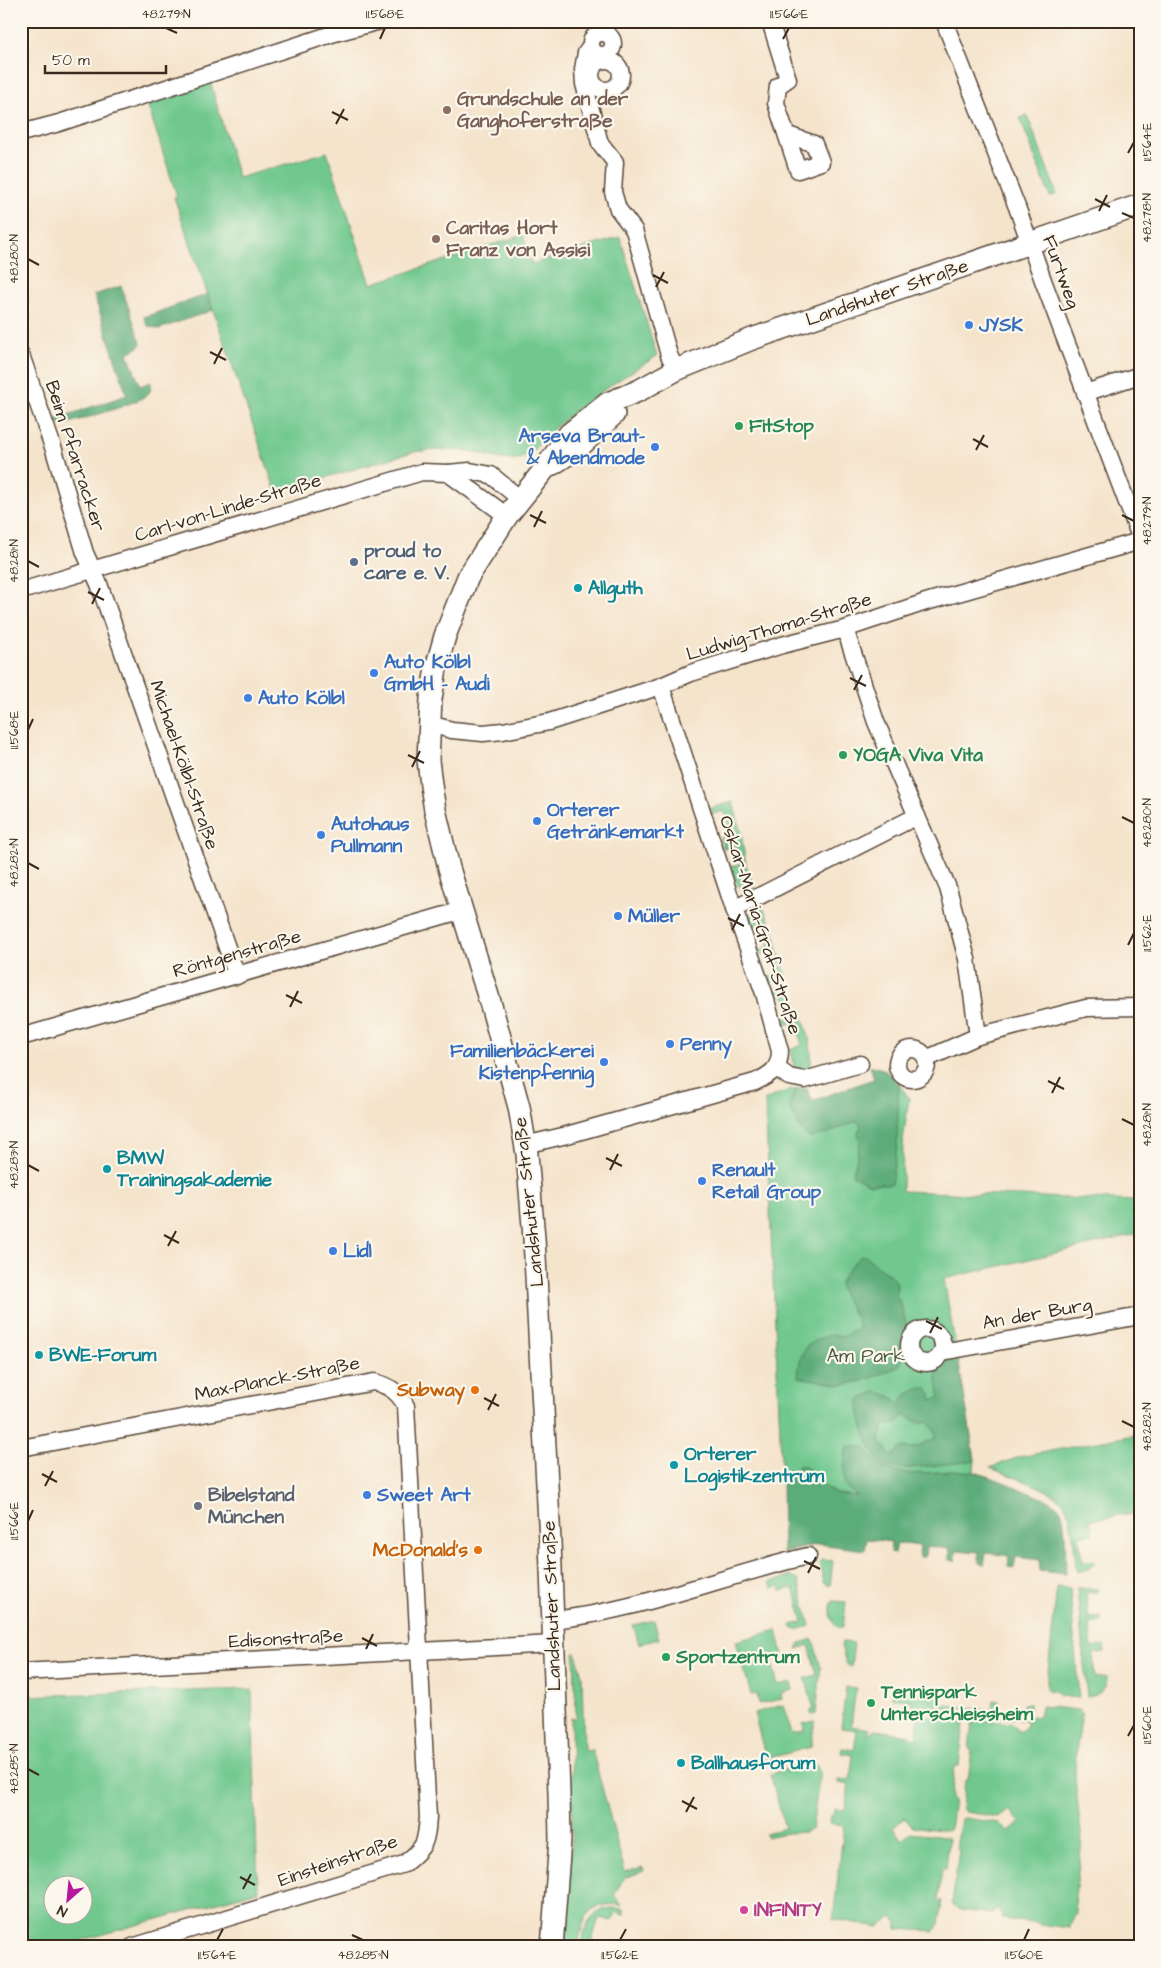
<svg xmlns="http://www.w3.org/2000/svg" width="1161" height="1968" font-family="'Architects Daughter',sans-serif">
  <style>
    .green { fill: #6fc88e; stroke: #557956; fill-rule: evenodd }
    .forest { fill: #5bac79; stroke: #4b6b4c; fill-rule: evenodd }
    .lines { fill: none; stroke-linecap: round; stroke-linejoin: round }
    .minor-casing { stroke: #574638; stroke-width: 19 }
    .major-casing { stroke: #574638; stroke-width: 24 }
    .minor { stroke: #fff; stroke-width: 16 }
    .major { stroke: #fff; stroke-width: 21 }
    .ticks { fill: none; stroke: #3b2a1e; stroke-width: 2 }
    .education-dot { fill: #8d6e63; stroke: #fbf7ec; stroke-width: 2 }
    .shop-dot { fill: #3f7fe0; stroke: #fbf7ec; stroke-width: 2 }
    .leisure-dot { fill: #2e9e5b; stroke: #fbf7ec; stroke-width: 2 }
    .service-dot { fill: #5c6f8a; stroke: #fbf7ec; stroke-width: 2 }
    .culture-dot { fill: #0f9aa8; stroke: #fbf7ec; stroke-width: 2 }
    .food-dot { fill: #e8710a; stroke: #fbf7ec; stroke-width: 2 }
    .worship-dot { fill: #6b7280; stroke: #fbf7ec; stroke-width: 2 }
    .hotel-dot { fill: #d1479c; stroke: #fbf7ec; stroke-width: 2 }
    .labels { text-anchor: middle; dominant-baseline: central; stroke-width: 4.5; stroke-linejoin: round; paint-order: stroke }
    .education-label { font-size: 19px; font-weight: bold; fill: #785e54; stroke: #fbf7ec; text-anchor: start }
    .street-label { font-size: 19px; fill: #3b2a1e; stroke: #fbf7ec }
    .shop-label { font-size: 19px; font-weight: bold; fill: #366cbe; stroke: #fbf7ec; text-anchor: start }
    .leisure-label { font-size: 19px; font-weight: bold; fill: #27864d; stroke: #fbf7ec; text-anchor: start }
    .service-label { font-size: 19px; font-weight: bold; fill: #4e5e75; stroke: #fbf7ec; text-anchor: start }
    .culture-label { font-size: 19px; font-weight: bold; fill: #0d838f; stroke: #fbf7ec; text-anchor: start }
    .park-label { font-size: 19px; fill: #4b5940; stroke: #fbf7ec }
    .food-label { font-size: 19px; font-weight: bold; fill: #c56008; stroke: #fbf7ec; text-anchor: end }
    .worship-label { font-size: 19px; font-weight: bold; fill: #5b616d; stroke: #fbf7ec; text-anchor: start }
    .hotel-label { font-size: 19px; font-weight: bold; fill: #b23c85; stroke: #fbf7ec; text-anchor: start }
    .neatline { fill: none; stroke: #3b2a1e; stroke-width: 2 }
    .ticks-label { font-size: 12px; text-anchor: middle; fill: #3b2a1e }
  </style>
  <rect width="100%" height="100%" fill="#fbf7ec"/>
  <filter id="ink" filterUnits="userSpaceOnUse"><feTurbulence type="fractalNoise" baseFrequency=".02" numOctaves="2"/><feDisplacementMap in="SourceGraphic" scale="10" xChannelSelector="R" yChannelSelector="G"/><feConvolveMatrix kernelMatrix="1 2 1 2 8 2 1 2 1" color-interpolation-filters="sRGB"/></filter>
  <filter id="wash" filterUnits="userSpaceOnUse"><feTurbulence type="fractalNoise" baseFrequency=".0096" numOctaves="4" result="noise"/><feDisplacementMap in="SourceGraphic" scale="20" xChannelSelector="R" yChannelSelector="G"/><feGaussianBlur stdDeviation="1.12" result="paint"/><feColorMatrix in="noise" values="0 0 0 0 0 0 0 0 0 0 0 0 0 0 0 0 0 1.4 0 .05"/><feComposite in="paint" operator="in"/></filter>
  <g filter="url(#wash)">
    <rect width="100%" height="100%" fill="#f5e4cc"/>
    <g class="green">
      <path d="M210,81l28,97 89,-26 44,132 152,-49 9,29 88,-27 37,119c-39,24 -79,49 -112,81 -8,8 -14,19 -26,22 -17,4 -36,-7 -53,-8 -17,-2 -36,-1 -53,1l-137,40 -102,-295 3,-1 -31,-96z"/>
      <polygon points="1027,115 1057,194 1050,197 1020,118"/>
      <path d="M733,802l8,31 5,32 9,26c-16,4 -21,-12 -25,-24l12,-4 -6,-18 -12,4 -4,-11 12,-3 -8,-24 -11,3 -3,-6z"/>
      <path d="M760,903l11,20 15,54 -18,6 -2,-5 12,-4 -7,-22 -12,3 -2,-4 13,-5 -9,-23 -12,4c-3,-10 3,-19 11,-24z"/>
      <path d="M789,987c11,26 27,54 21,83l-12,3 -5,-3 1,-6 -4,-14 12,-5 -7,-23 -13,4 -2,-6 13,-4 -8,-21 -12,3 -2,-7z"/>
      <path d="M870,1066c18,0 31,20 39,33l-6,41 -1,51 235,10v33l-193,45 31,180 -1,13c-22,-2 -67,6 -84,-1 -11,-4 -19,-14 -25,-24l-18,12c-3,23 -6,22 10,37l-21,-2 -17,-11 -7,-12 -12,-6 -18,16 -17,-381 21,-9 21,-3 5,13 62,-22z"/>
      <path d="M1140,1434v78l-50,8 3,14 -14,2 3,25 12,-1 1,3c-4,6 -12,8 -18,9 -3,-17 -3,-61 -16,-72 -13,-12 -53,-25 -71,-32l29,-11z"/>
      <polygon points="821,1560 833,1561 830,1586 824,1583 819,1562"/>
      <polygon points="792,1576 798,1580 810,1626 796,1630 792,1628 791,1625 803,1622 794,1588 781,1591 780,1586 772,1588 770,1582"/>
      <polygon points="1057,1587 1070,1588 1079,1698 1060,1696 1057,1692 1046,1690"/>
      <path d="M1077,1588l20,1 1,3 -12,1 3,25 12,-1v5l-11,2 2,24 12,-2 1,6 -12,2 2,24 12,-1c1,11 -9,19 -20,20z"/>
      <path d="M833,1601l13,1 -3,26c-3,-1 -6,0 -8,-3 -4,-5 -6,-19 -2,-24z"/>
      <polygon points="654,1620 659,1639 639,1644 633,1625"/>
      <polygon points="777,1630 783,1656 771,1659 778,1685 791,1682 793,1690 781,1693 782,1699 759,1704 757,1694 751,1695 736,1641"/>
      <polygon points="813,1639 821,1668 816,1714 812,1715 810,1711 814,1709 805,1678 817,1675 809,1645 797,1649 800,1643"/>
      <polygon points="842,1642 854,1643 851,1667 846,1663 841,1646"/>
      <path d="M574,1653h2l6,22 2,76 8,-1 33,122 18,-5 1,4 -20,7 -10,17 8,10c-37,-3 -36,10 -45,42h-12l7,-110 -1,-119h5z"/>
      <polygon points="846,1687 856,1688 851,1726 869,1729 868,1735 875,1730 910,1735 914,1739 919,1735 917,1733 919,1714 961,1720 964,1724 959,1766 955,1766 951,1799 954,1800 950,1829 947,1831 912,1826 904,1818 893,1828 902,1840 910,1833 946,1837 949,1839 946,1869 942,1869 938,1900 942,1901 939,1924 934,1931 897,1929 897,1923 892,1917 879,1927 833,1919 844,1826 829,1824 830,1815 833,1815 834,1809 845,1810 849,1785 838,1783 838,1779 850,1780 853,1755 841,1753 842,1748 854,1750 857,1730 841,1728"/>
      <polygon points="894,1687 940,1693 938,1704 962,1707 961,1711 912,1705 912,1701 892,1698"/>
      <path d="M252,1689l6,202 -200,56h-37v-251zM52,1886h30v30h-30z"/>
      <polygon points="993,1700 999,1701 998,1712 1022,1715 1023,1704 1029,1704 1028,1716 1039,1717 1041,1706 1079,1710 1082,1713 1076,1753 1075,1779 1082,1841 1074,1904 1076,1913 1069,1928 1003,1919 998,1908 991,1914 960,1910 952,1904 959,1850 956,1849 961,1819 965,1818 999,1823 1008,1832 1020,1822 1009,1810 998,1817 965,1812 962,1808 965,1780 968,1780 972,1750 969,1749 972,1723 977,1719 1011,1723 1019,1732 1026,1727 1026,1720 967,1712 968,1708 992,1711"/>
      <polygon points="783,1705 792,1733 804,1731 803,1724 815,1721 811,1747 766,1759 754,1713"/>
      <polygon points="809,1763 816,1765 820,1772 812,1829 805,1832 787,1833 766,1837 765,1834 785,1828 770,1774"/>
      <path d="M611,1908l13,1v6l-8,-3 -3,9 -14,-3 -9,29 -7,-3c0,-19 9,-34 28,-36z"/>
    </g>
    <g class="forest">
      <path d="M121,286l20,57 -2,4 -11,6 12,33 11,-4c0,5 0,9 -3,12 -11,10 -62,24 -79,29l-8,1 -8,-4 74,-25 -33,-100z"/>
      <polygon points="208,294 213,310 159,329 148,326 144,317"/>
      <path d="M870,1066c11,0 21,10 29,18l-2,64 -6,36h-21l-18,-9 4,-13 4,-21 -2,-8 3,-7 -4,-5 -29,12 -19,5 -12,-14 -8,-19 7,-16 11,-1 5,13 62,-22z"/>
      <path d="M861,1256h6c8,11 22,15 30,27l-1,13 5,8 7,28 -6,29 -4,6 -32,13 -24,5 -44,-8c1,-18 4,-33 23,-39 3,-1 8,-3 12,-3 4,0 7,2 12,1l7,-5h4l3,-4c-4,-16 -16,-27 -20,-43 3,-7 15,-24 22,-28z"/>
      <path d="M958,1358l17,103 -74,8c-8,-1 -17,-3 -22,-9 -12,-12 -21,-45 -20,-60l18,-9 17,7 4,5c9,-8 16,-16 29,-15l4,6v6l9,-3c-4,-21 -9,-35 18,-39zM904,1415l16,8 8,-1 7,10 1,6 -23,10 -11,-1 -10,9 -12,-15 4,-16c9,1 16,-2 20,-10z"/>
      <path d="M847,1447h18c23,43 69,19 108,25 19,4 39,14 57,21 9,4 25,8 30,16 7,11 5,51 6,65l-27,-3 1,-11 -24,-3 -2,11 -6,-1 1,-11 -23,-3 -2,12 -5,-2v-11l-22,-2 -2,11 -6,-1 1,-11 -24,-3 -1,11h-6l1,-11 -23,-3 -2,11 -5,-1 1,-11 -24,-3 -2,11 -46,-6 -36,9 -1,-72 18,-16 12,6 7,12 17,11 21,2c-3,-3 -10,-6 -12,-11 -2,-5 0,-34 2,-38z"/>
    </g>
  </g>
  <g filter="url(#ink)">
    <g class="lines">
      <g class="minor-casing">
        <g id="minor">
          <polyline points="770,21 788,79 778,86 776,103 798,170 821,162 814,144 788,135"/>
          <polyline points="944,21 1017,207 1044,283 1140,537"/>
          <circle cx="602" cy="44" r="11"/>
          <polyline points="591,46 586,53 583,69 584,84 600,143 615,162 613,192 618,209 634,230 669,355 676,370"/>
          <circle cx="606" cy="75" r="15"/>
          <polyline points="21,133 59,123 335,33 380,21"/>
          <polyline points="21,355 54,450 85,553 99,584 237,976"/>
          <polyline points="1085,393 1140,375"/>
          <polyline points="448,473 507,516"/>
          <polyline points="21,591 422,472 448,473 470,471 491,475 519,498"/>
          <polyline points="845,629 876,722 948,888 967,959 978,1036"/>
          <polyline points="429,724 452,730 483,733 503,731 549,722 661,686 691,673 782,645 845,629 926,602 1140,541"/>
          <polyline points="734,909 917,816"/>
          <polyline points="21,1037 463,910"/>
          <circle cx="912" cy="1064" r="15"/>
          <polyline points="926,1059 978,1036 1086,1008 1140,1007"/>
          <polyline points="777,1068 789,1077 805,1080 860,1064"/>
          <path d="M525,1145l42,-10 188,-53c15,-7 25,-13 25,-31l-16,-58 -30,-84 -73,-223"/>
          <circle cx="926" cy="1346" r="17"/>
          <polyline points="942,1352 1140,1316"/>
          <path d="M21,1448l353,-66c16,4 24,10 32,24l22,411c-2,27 -3,30 -24,47l-272,83"/>
          <path d="M552,1620c88,-9 170,-44 256,-64"/>
          <polyline points="21,1672 553,1644"/>
        </g>
      </g>
      <g class="major-casing">
        <g id="major">
          <polyline points="553,464 579,447 614,414"/>
          <polyline points="552,1947 560,1840 559,1793 550,1541 534,1238 527,1154 519,1107 493,1012 449,868 435,810 431,785 428,760 431,699 436,668 445,636 468,577 507,516 544,470 569,434 608,403 638,391 676,370 752,339 1140,205"/>
        </g>
      </g>
      <use href="#minor" class="minor"/>
      <use href="#major" class="major"/>
    </g>
  </g>
  <path class="ticks" d="M166,28l11,5M380,39l5,-11M783,39l6,-11M332,112l16,8M336,124l8,-15M1128,153l6,-11M1095,199l15,8M1099,211l8,-16M1122,213l12,5M28,259l11,6M653,275l15,8M656,287l8,-15M210,352l16,8M214,364l8,-16M973,439l15,8M976,450l8,-15M530,515l16,8M1122,515l12,6M534,527l8,-16M28,561l11,6M88,592l16,8M92,604l8,-16M850,678l16,8M854,690l8,-15M28,730l5,-11M408,755l16,8M412,767l8,-16M1122,817l12,6M28,863l11,6M728,918l16,8M732,930l8,-16M1128,945l6,-12M286,995l16,8M290,1007l8,-16M1048,1081l16,8M1052,1093l8,-16M1122,1119l12,6M606,1158l16,8M28,1165l11,6M610,1170l8,-16M164,1235l15,8M168,1246l8,-15M926,1321l16,8M930,1333l8,-16M484,1398l15,8M488,1410l8,-16M1122,1421l12,6M42,1474l15,8M45,1486l8,-15M28,1521l5,-11M804,1561l16,8M808,1573l8,-16M362,1638l15,8M366,1649l7,-15M1128,1736l6,-11M28,1769l11,6M682,1801l15,8M686,1812l8,-15M240,1877l15,8M243,1889l8,-15M352,1935l11,5M217,1940l6,-11M620,1940l6,-11M1024,1940l5,-11"/>
  <g class="education-dot">
    <circle cx="447" cy="110" r="5"/>
    <circle cx="436" cy="239" r="5"/>
  </g>
  <g class="shop-dot">
    <circle cx="969" cy="325" r="5"/>
    <circle cx="655" cy="447" r="5"/>
    <circle cx="374" cy="673" r="5"/>
    <circle cx="248" cy="698" r="5"/>
    <circle cx="537" cy="821" r="5"/>
    <circle cx="321" cy="835" r="5"/>
    <circle cx="618" cy="916" r="5"/>
    <circle cx="670" cy="1044" r="5"/>
    <circle cx="604" cy="1062" r="5"/>
    <circle cx="702" cy="1181" r="5"/>
    <circle cx="333" cy="1251" r="5"/>
    <circle cx="367" cy="1495" r="5"/>
  </g>
  <g class="leisure-dot">
    <circle cx="739" cy="426" r="5"/>
    <circle cx="843" cy="755" r="5"/>
    <circle cx="666" cy="1657" r="5"/>
    <circle cx="871" cy="1703" r="5"/>
  </g>
  <circle class="service-dot" cx="354" cy="562" r="5"/>
  <g class="culture-dot">
    <circle cx="578" cy="588" r="5"/>
    <circle cx="107" cy="1169" r="5"/>
    <circle cx="39" cy="1355" r="5"/>
    <circle cx="674" cy="1465" r="5"/>
    <circle cx="681" cy="1763" r="5"/>
  </g>
  <g class="food-dot">
    <circle cx="475" cy="1390" r="5"/>
    <circle cx="478" cy="1550" r="5"/>
  </g>
  <circle class="worship-dot" cx="198" cy="1506" r="5"/>
  <circle class="hotel-dot" cx="744" cy="1910" r="5"/>
  <g class="labels">
    <g class="education-label">
      <text x="457" y="99">Grundschule an der<tspan x="457" dy="22">Ganghoferstraße</tspan></text>
      <text x="446" y="228">Caritas Hort<tspan x="446" dy="22">Franz von Assisi</tspan></text>
    </g>
    <g class="street-label">
      <text transform="translate(1061 272) rotate(70)">Furtweg</text>
      <text transform="translate(887 293) rotate(-19)">Landshuter Straße</text>
      <text transform="translate(75 456) rotate(72)">Beim Pfarracker</text>
      <text transform="translate(228 508) rotate(-17)">Carl-von-Linde-Straße</text>
      <text transform="translate(779 627) rotate(-17)">Ludwig-Thoma-Straße</text>
      <text transform="translate(184 765) rotate(71)">Michael-Kölbl-Straße</text>
      <text transform="translate(760 925) rotate(72)">Oskar-Maria-Graf-Straße</text>
      <text transform="translate(237 954) rotate(-16)">Röntgenstraße</text>
      <text transform="translate(529 1202) rotate(-96)">Landshuter Straße</text>
      <text transform="translate(1037 1314) rotate(-10)">An der Burg</text>
      <text transform="translate(277 1379) rotate(-11)">Max-Planck-Straße</text>
      <text transform="translate(552 1606) rotate(-92)">Landshuter Straße</text>
      <text transform="translate(286 1639) rotate(-3)">Edisonstraße</text>
      <text transform="translate(338 1861) rotate(-19)">Einsteinstraße</text>
    </g>
    <g class="shop-label">
      <text x="979" y="325">JYSK</text>
      <text x="645" y="436" text-anchor="end">Arseva Braut-<tspan x="645" dy="22">&amp; Abendmode</tspan></text>
      <text x="384" y="662">Auto Kölbl<tspan x="384" dy="22">GmbH - Audi</tspan></text>
      <text x="258" y="698">Auto Kölbl</text>
      <text x="547" y="810">Orterer<tspan x="547" dy="22">Getränkemarkt</tspan></text>
      <text x="331" y="824">Autohaus<tspan x="331" dy="22">Pullmann</tspan></text>
      <text x="628" y="916">Müller</text>
      <text x="680" y="1044">Penny</text>
      <text x="594" y="1051" text-anchor="end">Familienbäckerei<tspan x="594" dy="22">Kistenpfennig</tspan></text>
      <text x="712" y="1170">Renault<tspan x="712" dy="22">Retail Group</tspan></text>
      <text x="343" y="1251">Lidl</text>
      <text x="377" y="1495">Sweet Art</text>
    </g>
    <g class="leisure-label">
      <text x="749" y="426">FitStop</text>
      <text x="853" y="755">YOGA Viva Vita</text>
      <text x="676" y="1657">Sportzentrum</text>
      <text x="881" y="1692">Tennispark<tspan x="881" dy="22">Unterschleissheim</tspan></text>
    </g>
    <g class="service-label">
      <text x="364" y="551">proud to<tspan x="364" dy="22">care e. V.</tspan></text>
    </g>
    <g class="culture-label">
      <text x="588" y="588">Allguth</text>
      <text x="117" y="1158">BMW<tspan x="117" dy="22">Trainingsakademie</tspan></text>
      <text x="49" y="1355">BWE-Forum</text>
      <text x="684" y="1454">Orterer<tspan x="684" dy="22">Logistikzentrum</tspan></text>
      <text x="691" y="1763">Ballhausforum</text>
    </g>
    <g class="park-label">
      <text x="866" y="1356">Am Park</text>
    </g>
    <g class="food-label">
      <text x="465" y="1390">Subway</text>
      <text x="468" y="1550">McDonald's</text>
    </g>
    <g class="worship-label">
      <text x="208" y="1495">Bibelstand<tspan x="208" dy="22">München</tspan></text>
    </g>
    <g class="hotel-label">
      <text x="754" y="1910">INFINITY</text>
    </g>
  </g>
  <rect width="1161" height="1968" fill="none" stroke="#fbf7ec" stroke-width="55"/>
  <g transform="translate(68 1900) rotate(207)"><circle r="24" fill="#fbf7ec" stroke="#aea59a"/>
  <path d="M0-4L9 19L0 12L-9 19Z" fill="#b5179e"/>
  <text y="-8" font-size="14" font-weight="bold" text-anchor="middle" fill="#3b2a1e">N</text>
  </g>
  <path d="M45 65v8h121v-8" fill="none" stroke="#3b2a1e" stroke-width="2.5"/>
  <text x="52" y="65" font-size="15" fill="#3b2a1e" stroke="#fbf7ec" stroke-width="4" paint-order="stroke">50 m</text>
  <rect x="28" y="28" width="1106" height="1912" class="neatline"/>
  <g class="ticks-label">
    <text x="166" y="18">48.279°N</text>
    <text x="385" y="18">11.568°E</text>
    <text x="789" y="18">11.566°E</text>
    <text transform="translate(1147 142) rotate(-90)" y="4">11.564°E</text>
    <text transform="translate(1147 218) rotate(-90)" y="4">48.278°N</text>
    <text transform="translate(14 259) rotate(-90)" y="4">48.280°N</text>
    <text transform="translate(1147 521) rotate(-90)" y="4">48.279°N</text>
    <text transform="translate(14 561) rotate(-90)" y="4">48.281°N</text>
    <text transform="translate(14 730) rotate(-90)" y="4">11.568°E</text>
    <text transform="translate(1147 823) rotate(-90)" y="4">48.280°N</text>
    <text transform="translate(14 863) rotate(-90)" y="4">48.282°N</text>
    <text transform="translate(1147 933) rotate(-90)" y="4">11.562°E</text>
    <text transform="translate(1147 1125) rotate(-90)" y="4">48.281°N</text>
    <text transform="translate(14 1165) rotate(-90)" y="4">48.283°N</text>
    <text transform="translate(1147 1427) rotate(-90)" y="4">48.282°N</text>
    <text transform="translate(14 1521) rotate(-90)" y="4">11.566°E</text>
    <text transform="translate(1147 1725) rotate(-90)" y="4">11.560°E</text>
    <text transform="translate(14 1769) rotate(-90)" y="4">48.285°N</text>
    <text x="217" y="1959">11.564°E</text>
    <text x="363" y="1959">48.285°N</text>
    <text x="620" y="1959">11.562°E</text>
    <text x="1024" y="1959">11.560°E</text>
  </g>
</svg>
